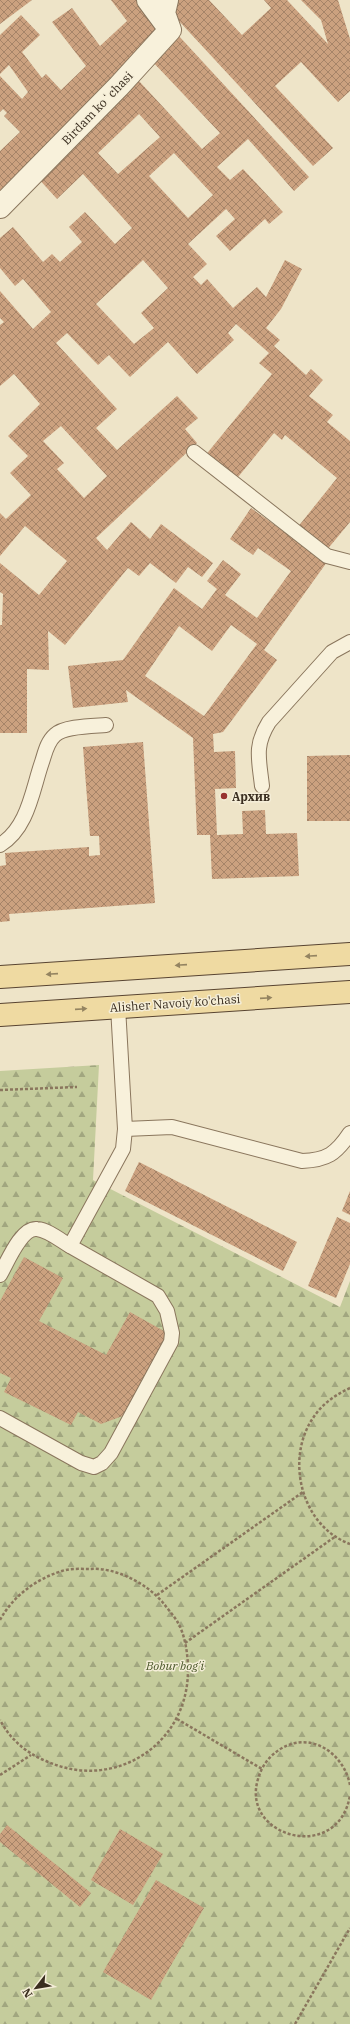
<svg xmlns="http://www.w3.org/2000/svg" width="350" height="2024" font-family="'IBM Plex Serif',serif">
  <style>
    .forest { fill: url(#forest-firs) }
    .building { fill: url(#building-cross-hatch); fill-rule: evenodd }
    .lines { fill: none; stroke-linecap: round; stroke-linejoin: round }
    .service-casing { stroke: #8a765d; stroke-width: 16 }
    .minor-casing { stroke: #8a765d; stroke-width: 24 }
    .primary-casing { stroke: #584431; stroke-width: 24 }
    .path { stroke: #8a765d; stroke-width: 2.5; stroke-dasharray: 3 2; stroke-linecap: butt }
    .service { stroke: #f8f1db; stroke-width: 14 }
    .minor { stroke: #f8f1db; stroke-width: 22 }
    .primary { stroke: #efdaa2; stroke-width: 22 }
    .oneway { fill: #948461 }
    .poi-dot { fill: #97312f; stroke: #f5eed8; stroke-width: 1.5 }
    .labels { text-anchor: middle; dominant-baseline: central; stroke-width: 3; stroke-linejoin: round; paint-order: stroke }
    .street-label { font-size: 12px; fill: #3a2e20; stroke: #f5eed8 }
    .poi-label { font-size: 12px; font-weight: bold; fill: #3a2e20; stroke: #f5eed8; text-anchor: start }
    .park-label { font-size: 12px; font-style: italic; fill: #495628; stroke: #f5eed8 }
  </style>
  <defs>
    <pattern id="forest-firs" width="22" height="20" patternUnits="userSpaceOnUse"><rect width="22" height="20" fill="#c5cc9c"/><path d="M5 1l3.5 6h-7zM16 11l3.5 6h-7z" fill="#a1a67f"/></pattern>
    <pattern id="building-cross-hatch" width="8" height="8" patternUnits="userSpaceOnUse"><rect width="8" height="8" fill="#cba17f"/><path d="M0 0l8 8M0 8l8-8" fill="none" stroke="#a68468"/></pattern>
  </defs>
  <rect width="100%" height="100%" fill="#eee4c8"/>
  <polygon class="forest" points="99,1065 93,1180 340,1307 350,1281 350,2024 0,2024 0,1071"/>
  <g class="building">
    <polygon points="0,0 32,0 0,24"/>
    <polygon points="111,0 144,0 165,29 0,197 0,151 20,132 4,116 7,113 3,109 0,112 0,76 22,99 28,92 9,65 0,74 0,35 21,15 40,35 22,52 42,78 46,74 61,90 86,66 52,22 72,8 100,46 127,21"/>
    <polygon points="174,0 209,0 242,35 271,8 264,0 287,0 328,44 321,20 301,0 338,0 350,39 350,91 338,102 301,62 275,86 333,148 313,166 166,7"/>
    <path d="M178,35l131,142 -15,14 -46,-52 -31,28 13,13 13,-11 40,43 -14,12 -4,-5 -35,32 -14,-15 19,-17 -9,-10 -38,35 19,20 -14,13 8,8 6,-6 26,29 24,-21 9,10 19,-37 17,9 -21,40 -15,19 14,12 -6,6 32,29 5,-6 12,11 -14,16 24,19 -6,7 23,19v81l-24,29 -29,-23 40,-50 -52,-43 -3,5 -8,-7 -40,49 -30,-25 68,-83 -13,-11 10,-10 -33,-29 -8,9 6,7 -37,34 -29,-32 -38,35 -21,-22 -11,10 -31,-32 -11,10 61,66 -21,19 21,22 60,-54 21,22 -13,11 12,14 -101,95 11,12 24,-28 19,17 11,-15 52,39 -11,14 -14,-10 -12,16 -26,-20 -11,13 -11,-8 -63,77 -17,-14 1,39 -22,-1v64h-27v-108h2l1,-31 -3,-2v-29l39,32 28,-34 -42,-35 -25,30v-43l6,6 25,-24 -21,-22 18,-17 -20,-20 32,-32 -26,-30 -14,12v-61l4,-3 -4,-4v-27l33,38 18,-17 -28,-33 -8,7 -15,-18v-30l13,-11 30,35 9,-8 8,8 22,-20 -13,-15 16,-15 30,32 17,-16 -49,-54 -26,25 -20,-22 102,-96 63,68 18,-16 -69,-73zM139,114l21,23 -42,37 -20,-21zM174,153l39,42 -25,23 -39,-42zM143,260l25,28 -27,25 13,15 -20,16 -38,-40zM61,426l46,50 -23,22 -27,-29 7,-6 -21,-22z"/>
    <path d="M251,508l76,54 -63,88 13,10 -54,72 -10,2 1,18 21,-1 1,37 -21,1 2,46 26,-1 -1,-23 23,-1 1,24 31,-1 2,43 -87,3 -2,-44h-13l-4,-97 -67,-48 2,12 -55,6 -5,-42 55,-6 51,-72 28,21 15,-20 -10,-8 16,-21 18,14 -16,21 32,23 34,-47 -33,-23 -5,7 -23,-16zM231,625l26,19 -53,72 -59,-40 34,-50 33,25z"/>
    <polygon points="143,742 155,903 9,914 10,921 0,922 0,866 6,865 5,853 89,847 89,856 100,855 99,836 90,836 83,747"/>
    <polygon points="350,755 350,821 307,821 307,756"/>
    <polygon points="139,1162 297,1242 283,1271 125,1191"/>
    <polygon points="350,1191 350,1215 342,1211"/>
    <polygon points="337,1217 350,1223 350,1264 336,1298 308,1286"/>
    <polygon points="24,1257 63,1278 39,1321 106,1355 130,1312 171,1335 128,1414 101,1424 78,1412 71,1425 4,1392 11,1378 0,1373 0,1301"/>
    <polygon points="7,1825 91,1893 80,1907 0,1842 0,1834"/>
    <polygon points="120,1829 163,1854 133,1905 91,1880"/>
    <polygon points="156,1880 204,1908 151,2000 103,1972"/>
  </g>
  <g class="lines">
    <g class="service-casing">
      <g id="service">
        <polyline points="194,452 327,556 350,562"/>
        <path d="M262,786c-3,-27 -8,-40 7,-64l63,-70 18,-10"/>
        <path d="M0,845c28,-17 32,-54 42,-83 3,-9 5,-20 13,-27 9,-9 38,-9 51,-10"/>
        <path d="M118,1007l7,122 47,-2 130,34c25,-1 34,-7 48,-28"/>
        <path d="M0,1275c7,-12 21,-48 37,-46 11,1 23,11 33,17"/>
        <polyline points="0,1418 81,1463 94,1467 102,1463 111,1453 171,1342 172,1333 167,1311 158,1296 70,1246 123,1149 125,1129"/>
      </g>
    </g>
    <g class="minor-casing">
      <g id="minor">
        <polyline points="148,0 168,27"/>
        <polyline points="0,207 119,86 170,30 164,13 167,0"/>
      </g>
    </g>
    <g class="primary-casing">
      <g id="primary">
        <polyline points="0,977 350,954"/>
        <polyline points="0,1015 350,992"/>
      </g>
    </g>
    <g class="path">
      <polyline points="0,1090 77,1087"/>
      <path d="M350,1388c-15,7 -28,16 -37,30 -28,41 -12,108 37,126"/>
      <polyline points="157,1595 303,1492"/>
      <path d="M0,1620c13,-24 36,-41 62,-49 9,-3 19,-2 28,-2 26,-2 58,15 74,35 4,5 9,11 13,17 8,13 11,33 11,49 0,75 -74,122 -142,91 -20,-8 -36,-22 -46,-41"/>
      <polyline points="185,1643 336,1536"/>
      <polyline points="177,1719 262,1769"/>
      <polyline points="0,1775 31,1755"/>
      <path d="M350,1785c-6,-31 -38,-54 -68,-37 -12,7 -20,17 -24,31 -18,59 81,85 92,16"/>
      <polyline points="295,2024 350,1928"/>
    </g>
    <use href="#service" class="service"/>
    <use href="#minor" class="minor"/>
    <use href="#primary" class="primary"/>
  </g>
  <defs><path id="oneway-solid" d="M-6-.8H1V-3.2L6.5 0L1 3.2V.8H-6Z"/></defs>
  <g class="oneway">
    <use href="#oneway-solid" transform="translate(311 956) rotate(176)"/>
    <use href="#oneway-solid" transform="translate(181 965) rotate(176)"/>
    <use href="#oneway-solid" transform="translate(52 974) rotate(176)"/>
    <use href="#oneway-solid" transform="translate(266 998) rotate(-4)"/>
    <use href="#oneway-solid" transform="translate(81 1009) rotate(-4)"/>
  </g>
  <circle class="poi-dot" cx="224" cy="796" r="4"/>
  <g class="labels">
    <g class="street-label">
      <text transform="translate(97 108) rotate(-46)">Birdam koʻchasi</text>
      <text transform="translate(175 1003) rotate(-4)">Alisher Navoiy ko'chasi</text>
    </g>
    <g class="poi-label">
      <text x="232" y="796">Архив</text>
    </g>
    <g class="park-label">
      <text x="175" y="1665">Bobur bog'i</text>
    </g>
  </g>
  <g transform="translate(36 1988) rotate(239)" stroke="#f5eed8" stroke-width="3" paint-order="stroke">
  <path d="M0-3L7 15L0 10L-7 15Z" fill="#3a2e20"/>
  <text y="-6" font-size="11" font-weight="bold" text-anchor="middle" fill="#3a2e20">N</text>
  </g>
</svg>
